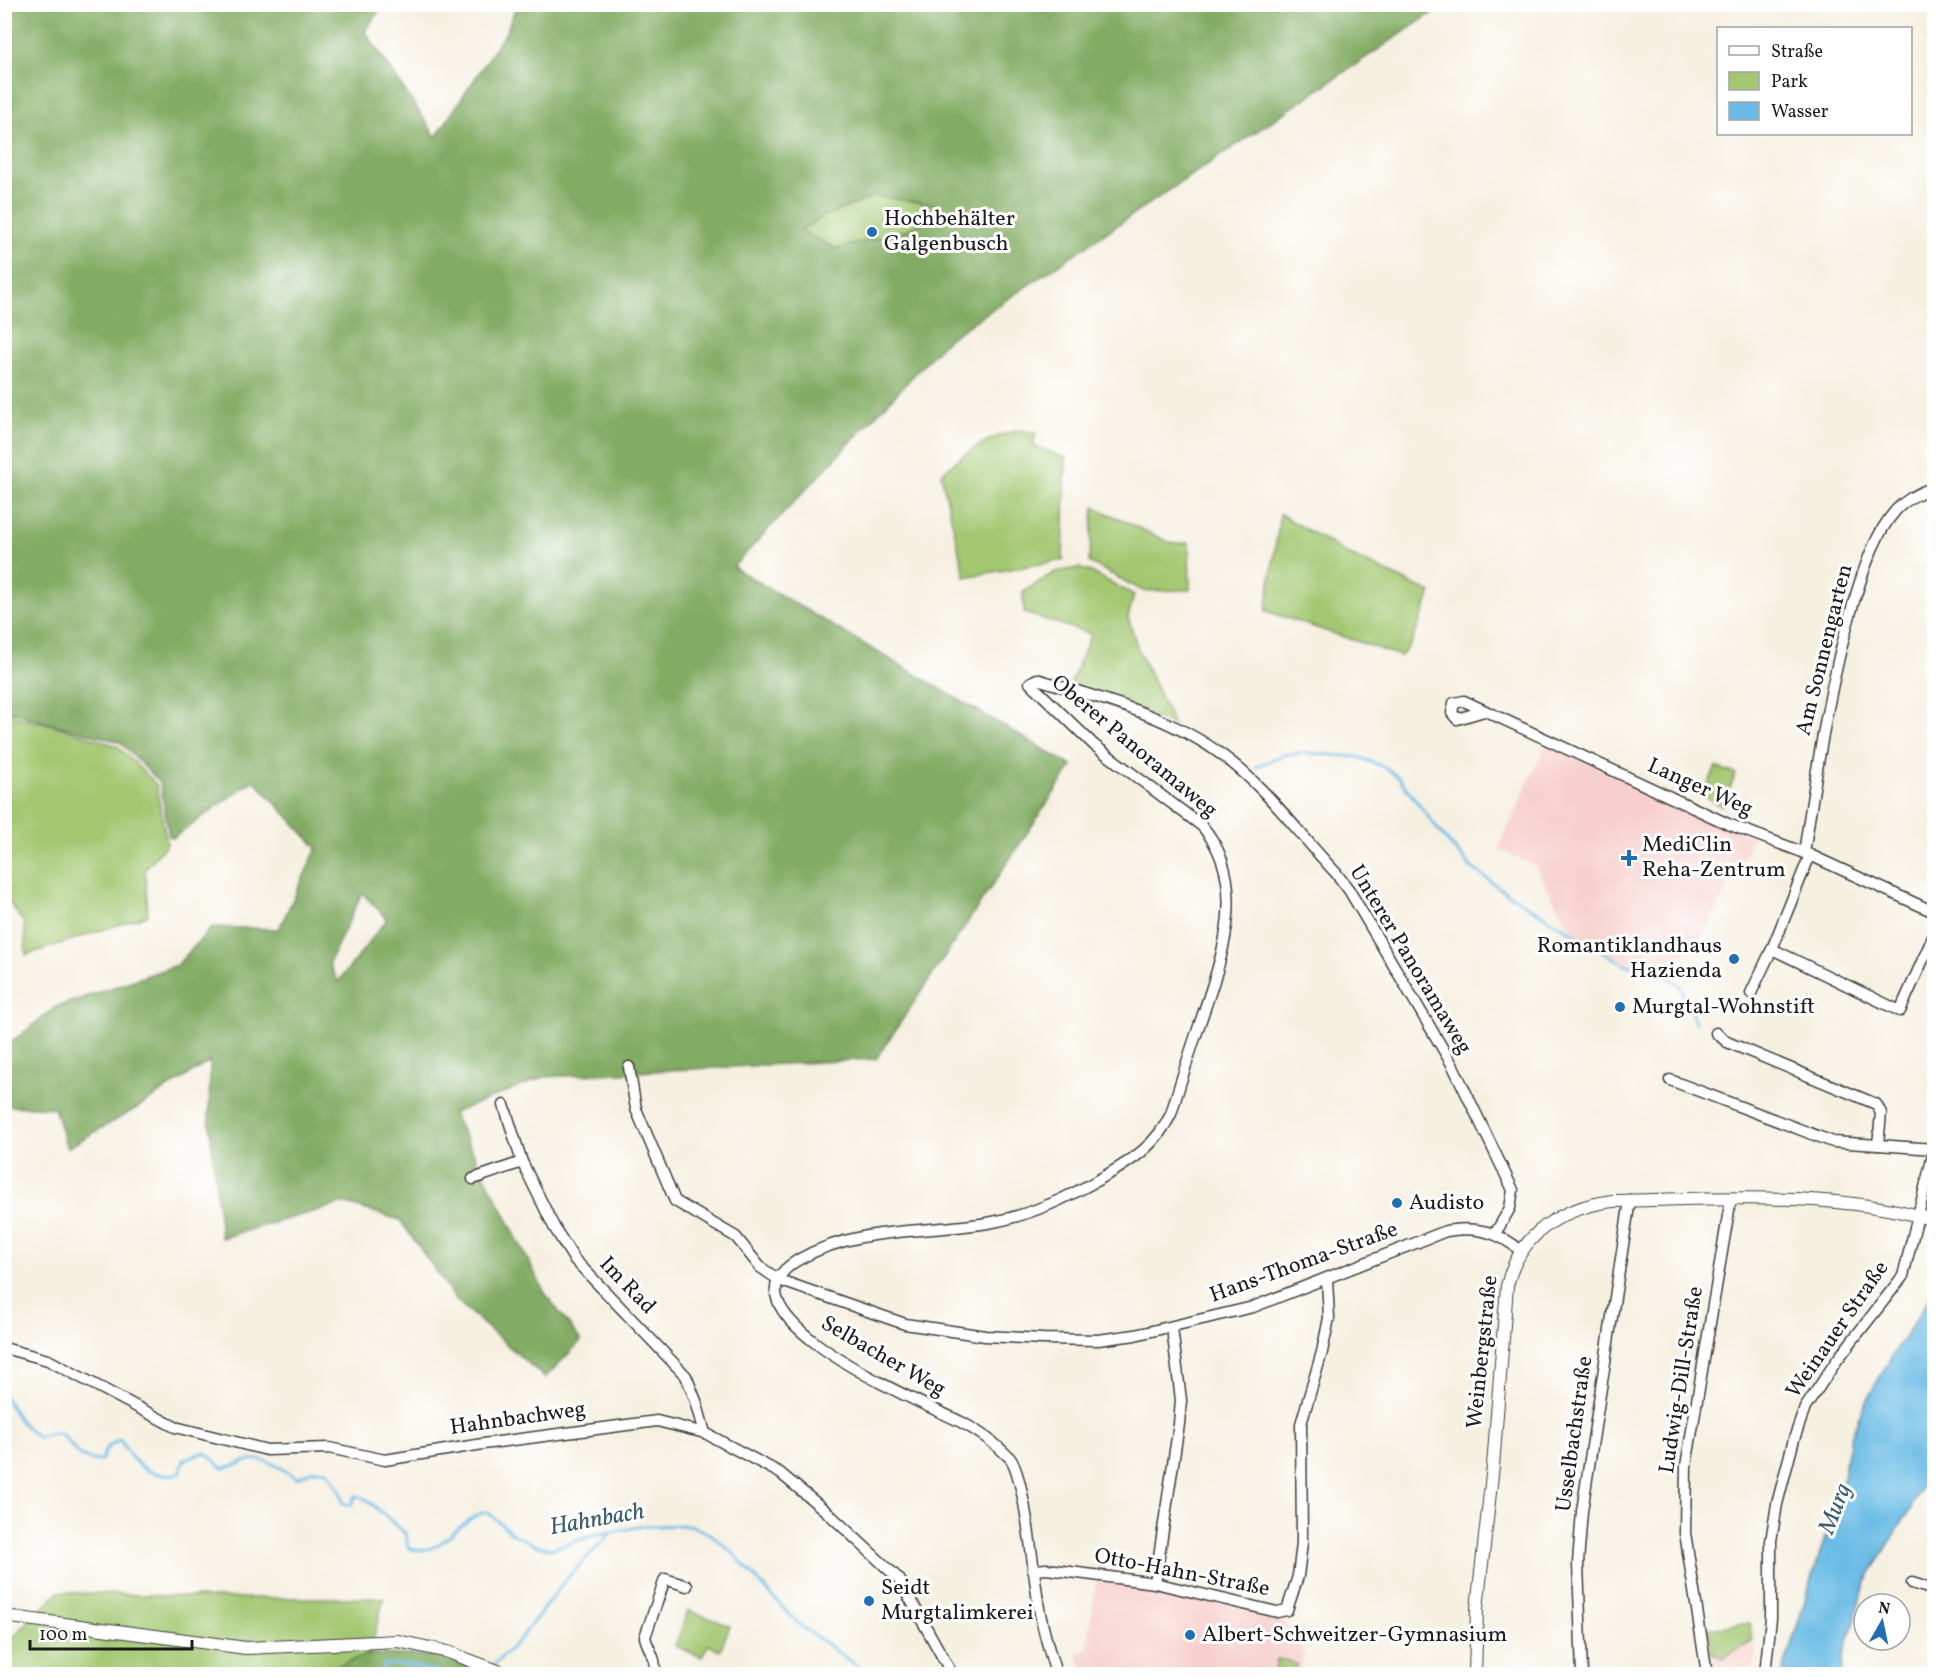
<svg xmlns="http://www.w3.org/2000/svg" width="1939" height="1679" font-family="Vollkorn,serif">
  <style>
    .built { fill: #f7d0ce }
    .green { fill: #a3c771; stroke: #607246; stroke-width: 1.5 }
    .forest { fill: #82ac63; stroke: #4f6440; stroke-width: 1.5; fill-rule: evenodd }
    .water { fill: #69bbe5; stroke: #426c80; stroke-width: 1.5 }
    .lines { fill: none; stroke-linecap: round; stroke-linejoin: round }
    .stream { stroke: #69bbe5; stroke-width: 3 }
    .minor-casing { stroke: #3d3c3a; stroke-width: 13 }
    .tertiary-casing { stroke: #3d3c3a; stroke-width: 14 }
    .minor { stroke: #fff; stroke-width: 10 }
    .tertiary { stroke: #fff; stroke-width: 12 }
    .poi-dot { fill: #1f6fb2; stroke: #fff; stroke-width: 2 }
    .labels { text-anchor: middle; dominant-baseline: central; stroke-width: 6; stroke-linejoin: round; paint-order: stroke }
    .poi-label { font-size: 22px; fill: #1c1c1c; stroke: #fff; text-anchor: start }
    .street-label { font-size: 22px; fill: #1c1c1c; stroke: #fff }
    .water-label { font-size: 24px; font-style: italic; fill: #3b5c6c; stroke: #fff }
  </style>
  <rect width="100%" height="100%" fill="#fff"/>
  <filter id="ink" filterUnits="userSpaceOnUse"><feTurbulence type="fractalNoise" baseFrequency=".0167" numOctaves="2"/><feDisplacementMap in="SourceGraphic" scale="12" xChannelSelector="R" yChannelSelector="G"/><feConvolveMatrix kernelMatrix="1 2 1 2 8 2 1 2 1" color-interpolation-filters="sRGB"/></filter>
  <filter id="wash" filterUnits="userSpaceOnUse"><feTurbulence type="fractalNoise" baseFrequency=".008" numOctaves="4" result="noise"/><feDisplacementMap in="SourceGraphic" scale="24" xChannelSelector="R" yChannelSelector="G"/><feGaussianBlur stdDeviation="1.35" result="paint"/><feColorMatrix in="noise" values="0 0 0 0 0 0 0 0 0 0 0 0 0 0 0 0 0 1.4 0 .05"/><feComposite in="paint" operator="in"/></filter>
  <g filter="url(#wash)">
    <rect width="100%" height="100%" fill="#f6f0e1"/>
    <g class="built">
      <polygon points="1546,743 1753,837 1704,934 1688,951 1670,962 1640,968 1624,963 1571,930 1535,866 1498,849"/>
      <polygon points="1096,1581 1152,1587 1272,1615 1284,1623 1304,1654 1300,1674 1084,1674 1077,1655 1087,1648"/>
      <polygon points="1753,1641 1756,1654 1752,1674 1713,1674 1711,1653 1722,1658"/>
    </g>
    <g class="green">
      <polygon points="876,195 937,204 941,211 908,230 836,249 799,230 824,216"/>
      <path d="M1020,430l16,3 -3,13 33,12 -3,102 -98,17 -24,-103c23,-21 47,-38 79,-44z"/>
      <polygon points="1094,507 1171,543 1189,543 1190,590 1143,591 1089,562"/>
      <polygon points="1280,514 1346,553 1431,593 1412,642 1401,656 1266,611"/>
      <polygon points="1078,568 1091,572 1134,595 1128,617 1138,649 1174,725 1069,687 1091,634 1024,613 1023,592 1055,572"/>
      <polygon points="5,715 53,725 117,746 156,784 167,844 145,869 148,915 26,955 24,923 5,896"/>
      <polygon points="1716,767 1736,774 1722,806 1703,796"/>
      <polygon points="58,1592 227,1598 384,1598 369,1654 314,1674 5,1674 5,1645"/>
      <polygon points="688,1610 730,1626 720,1650 708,1645 702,1657 675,1646"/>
      <polygon points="1750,1623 1753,1641 1722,1658 1711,1652 1708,1628"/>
      <polygon points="1277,1659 1297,1663 1295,1674 1275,1674"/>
    </g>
    <g class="forest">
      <path d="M5,5h378l-18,26 71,106 70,-105 11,-27h927l-497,335 -214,227 339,199 -196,293 -332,18 -91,36 92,180 36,48 -36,37 -88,-77 -57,-81 -56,-17 -123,35 -12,-120 1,-57 -73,47 -70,40 -13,-40 -49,-2v-59l51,-40 121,-42 35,-38 67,2 38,-81 -63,-68 -81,58 -4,-2 -9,-53 -40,-41 -115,-31zM876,196l61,9 3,6 -32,19 -72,19 -36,-19 24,-14zM362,893l25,26 -49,63 -9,-19z"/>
      <polygon points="369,1654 454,1656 480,1670 477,1674 314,1674"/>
    </g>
    <path class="water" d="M1934,1291v171l-24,48 -44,71 -23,77 -1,16h-60l63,-200c-4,-50 62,-140 89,-183z"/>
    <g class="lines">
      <g class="stream">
        <polyline points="1256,767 1283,755 1306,753 1358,757 1382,766 1398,777 1444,837 1471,867 1505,892 1625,965 1664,974 1680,986 1695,1022"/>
        <path d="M4,1396l16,25 17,16 17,-4 8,1c13,15 17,28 39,26l6,-12 13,-9c12,25 31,41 60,34l4,-13 21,-8 17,16c11,-1 19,-6 29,-8 15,-3 34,11 46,18l16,-8 15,1 13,22 2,10 8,3 4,-10 11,3 40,35 2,14c35,12 49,-31 79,-36l26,22 22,11 16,4 44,-14 49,-9 46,-1 22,10 20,17 66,72 71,50"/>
        <polyline points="494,1665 521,1638 566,1579 612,1532"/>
        <polyline points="380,1674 384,1664 409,1665 449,1674"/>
      </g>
    </g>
  </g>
  <g filter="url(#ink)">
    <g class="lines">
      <g class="minor-casing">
        <g id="minor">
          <polyline points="1484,711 1457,719 1452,713 1454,703 1464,701 1728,824 1810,855 1934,912"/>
          <path d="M1804,853c13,-85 25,-169 50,-252 10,-31 20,-66 42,-91 11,-12 24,-18 38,-23"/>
          <polyline points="1810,855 1772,949 1900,1011 1934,935"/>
          <polyline points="1751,993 1772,949"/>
          <polyline points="1716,1033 1727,1042 1876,1104 1881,1113 1878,1145 1934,1149"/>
          <path d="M629,1067l7,42 39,92 61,36 24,30 19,13 126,44 80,12 58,3 55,1 37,-5 118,-28 193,-76c29,-5 52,0 75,20"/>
          <polyline points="1670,1080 1833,1142 1878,1145"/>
          <polyline points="504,1105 522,1162 554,1227 574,1259 686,1376 696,1401 705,1433"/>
          <polyline points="473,1179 522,1162"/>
          <polyline points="4,1348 48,1360 175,1427 267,1450 329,1448 385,1460 483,1444 657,1421 705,1433 780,1473 827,1512 899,1579 952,1674"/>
          <polyline points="1033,1570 1047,1569 1155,1583 1277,1612 1287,1610 1298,1576 1302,1543 1301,1424 1322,1352 1329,1318 1327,1280"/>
          <polyline points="1155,1583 1179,1424 1181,1400 1172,1328"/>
          <polyline points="1912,1583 1934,1590"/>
          <path d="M653,1674c6,-13 -5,-24 -8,-37l20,-58 22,7"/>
          <path d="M1056,1674c-6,-21 -13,-43 -17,-66 -5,-28 -14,-135 -30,-151 -14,-14 -31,-26 -48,-35 -33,-17 -255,-108 -163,-162 59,-35 130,-26 195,-38 41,-8 76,-25 112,-46 28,-16 52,-32 66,-62 9,-30 18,-59 28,-88 21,-63 53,-142 3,-200l-108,-81 -64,-62 7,-4c63,19 131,36 185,76 44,32 77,79 114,118l13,17 104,176 60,124 -3,18 -15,26"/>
          <polyline points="1582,1674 1578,1563 1582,1511 1630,1200"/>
          <polyline points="1707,1674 1685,1533 1686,1466 1731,1198"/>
          <polyline points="1765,1674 1771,1618 1771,1541 1777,1504 1794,1439 1805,1408 1837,1360 1903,1276 1934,1151"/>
        </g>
      </g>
      <g class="tertiary-casing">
        <g id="tertiary">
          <polyline points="4,1616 246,1648 398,1641 448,1652 506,1674"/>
          <path d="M1475,1674l2,-66 16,-142 14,-180c12,-52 54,-78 105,-85 107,-2 218,-11 322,19"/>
        </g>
      </g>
      <use href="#minor" class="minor"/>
      <use href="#tertiary" class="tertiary"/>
    </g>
  </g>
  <g class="poi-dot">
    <circle cx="872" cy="232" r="6"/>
    <path d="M1626 849h6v6h6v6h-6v6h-6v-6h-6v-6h6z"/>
    <circle cx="1734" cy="959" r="6"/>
    <circle cx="1620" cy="1007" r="6"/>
    <circle cx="1397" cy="1203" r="6"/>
    <circle cx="869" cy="1601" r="6"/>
    <circle cx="1190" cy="1635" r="6"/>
  </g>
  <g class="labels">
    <g class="poi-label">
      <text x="884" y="219">Hochbehälter<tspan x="884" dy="25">Galgenbusch</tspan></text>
      <text x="1642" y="845">MediClin<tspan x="1642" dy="25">Reha-Zentrum</tspan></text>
      <text x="1722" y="946" text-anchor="end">Romantiklandhaus<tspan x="1722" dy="25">Hazienda</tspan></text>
      <text x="1632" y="1007">Murgtal-Wohnstift</text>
      <text x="1409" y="1203">Audisto</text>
      <text x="881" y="1588">Seidt<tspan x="881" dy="25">Murgtalimkerei</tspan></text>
      <text x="1202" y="1635">Albert-Schweitzer-Gymnasium</text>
    </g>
    <g class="street-label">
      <text transform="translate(1825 650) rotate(-76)">Am Sonnengarten</text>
      <text transform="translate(1134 747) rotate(40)">Oberer Panoramaweg</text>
      <text transform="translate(1700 788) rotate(24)">Langer Weg</text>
      <text transform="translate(1410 960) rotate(59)">Unterer Panoramaweg</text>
      <text transform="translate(1304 1263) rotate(-20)">Hans-Thoma-Straße</text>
      <text transform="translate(627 1286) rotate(46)">Im Rad</text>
      <text transform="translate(1838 1330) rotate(-55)">Weinauer Straße</text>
      <text transform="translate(1483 1352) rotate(-84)">Weinbergstraße</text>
      <text transform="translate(883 1357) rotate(30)">Selbacher Weg</text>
      <text transform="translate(1682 1380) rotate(-81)">Ludwig-Dill-Straße</text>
      <text transform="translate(518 1419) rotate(-8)">Hahnbachweg</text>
      <text transform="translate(1575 1434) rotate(-82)">Usselbachstraße</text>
      <text transform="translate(1182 1573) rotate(11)">Otto-Hahn-Straße</text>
    </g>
    <g class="water-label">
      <text transform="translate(1836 1509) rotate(-69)">Murg</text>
      <text transform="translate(597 1520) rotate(-10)">Hahnbach</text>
    </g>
  </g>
  <rect width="1939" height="1679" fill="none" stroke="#fff" stroke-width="24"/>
  <rect x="1717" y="27" width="195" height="108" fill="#ffffff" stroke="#a4a4a4" stroke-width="1.5"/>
  <rect x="1729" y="46" width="30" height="9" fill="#ffffff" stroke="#a4a4a4" stroke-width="1.5"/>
  <text x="1771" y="57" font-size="18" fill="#1c1c1c">Straße</text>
  <rect x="1729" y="72" width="30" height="18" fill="#a3c771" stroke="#a4a4a4" stroke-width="1.5"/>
  <text x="1771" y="87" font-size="18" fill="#1c1c1c">Park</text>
  <rect x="1729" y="102" width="30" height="18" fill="#69bbe5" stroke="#a4a4a4" stroke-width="1.5"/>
  <text x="1771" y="117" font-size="18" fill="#1c1c1c">Wasser</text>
  <g transform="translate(1882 1622) rotate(9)"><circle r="28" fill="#ffffff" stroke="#a4a4a4" stroke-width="1.5"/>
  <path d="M0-4.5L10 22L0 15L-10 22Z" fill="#1f6fb2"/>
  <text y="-9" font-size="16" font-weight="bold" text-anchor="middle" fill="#1c1c1c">N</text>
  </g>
  <path d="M30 1640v9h162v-9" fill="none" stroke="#1c1c1c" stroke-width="3"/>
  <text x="39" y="1640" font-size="18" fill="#1c1c1c" stroke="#ffffff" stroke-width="4.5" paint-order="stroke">100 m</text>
</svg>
